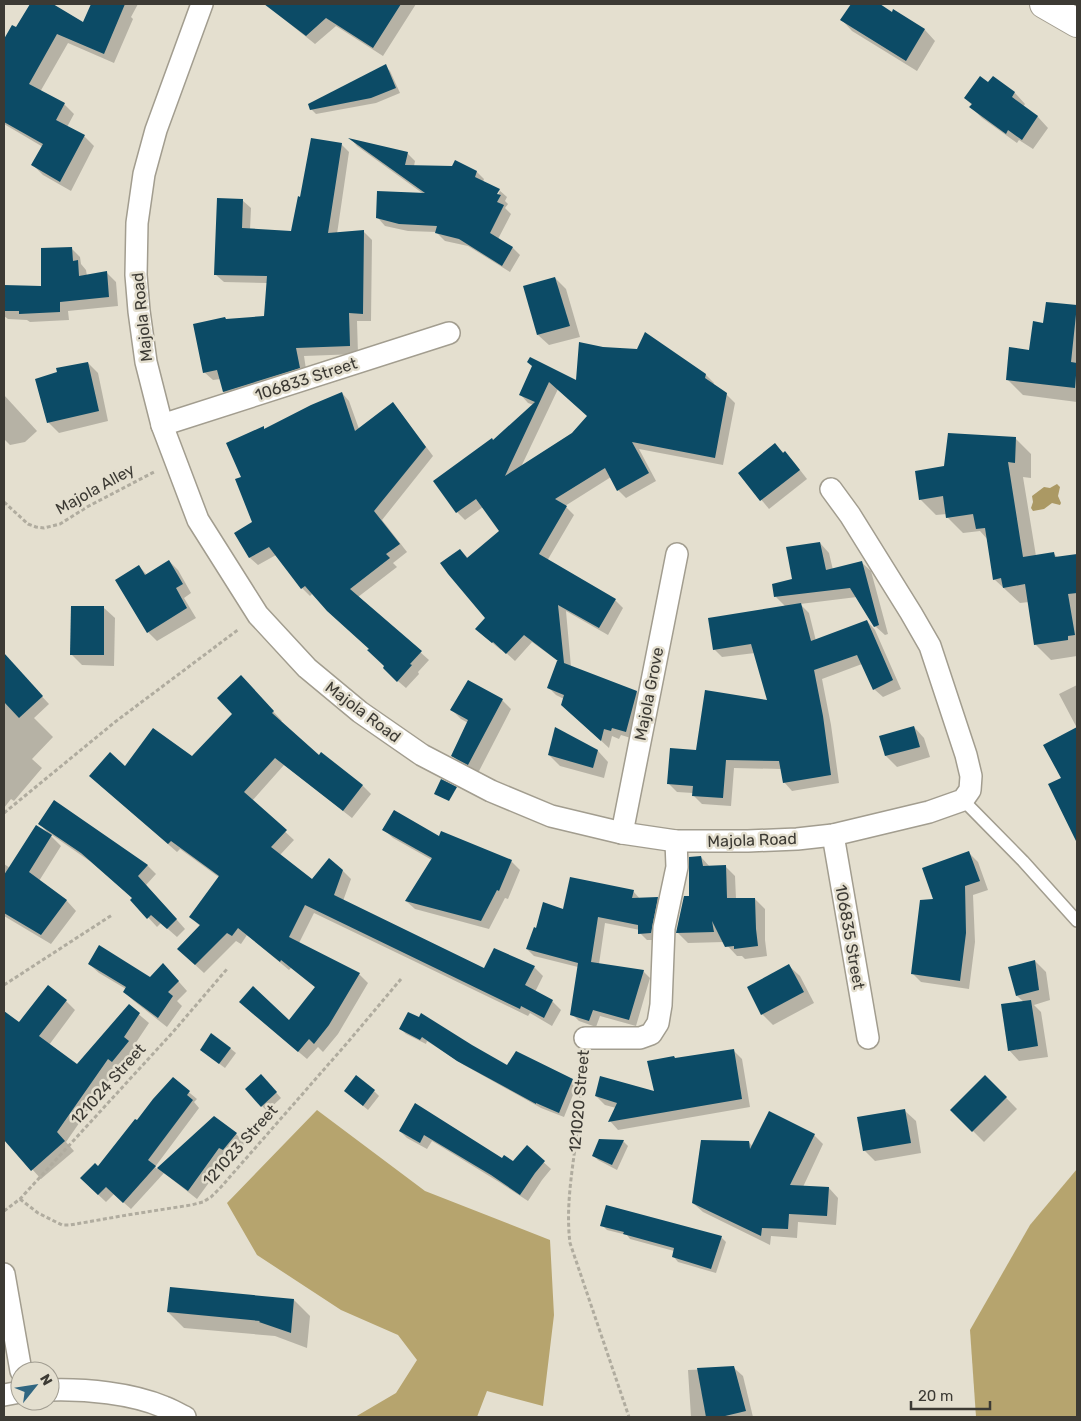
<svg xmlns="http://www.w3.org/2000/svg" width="1081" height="1421" font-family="Rubik,sans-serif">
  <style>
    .forest { fill: #b6a46e }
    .water { fill: #ab9964 }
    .shadow { fill: #0003; fill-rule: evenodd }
    .building { fill: #0c4b66; fill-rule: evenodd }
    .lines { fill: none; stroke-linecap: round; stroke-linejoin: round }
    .lane-casing { stroke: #a29d8f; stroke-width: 14 }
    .street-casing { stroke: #a29d8f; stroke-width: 24 }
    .secondary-casing { stroke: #a29d8f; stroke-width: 30 }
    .path { stroke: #b0ac9f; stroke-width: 3; stroke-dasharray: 4 2.5; stroke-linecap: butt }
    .lane { stroke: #fff; stroke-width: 11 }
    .street { stroke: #fff; stroke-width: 21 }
    .secondary { stroke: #fff; stroke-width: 28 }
    .labels { text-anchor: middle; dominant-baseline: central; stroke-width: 5; stroke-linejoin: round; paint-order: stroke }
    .street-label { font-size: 16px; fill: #3c3a34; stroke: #e4dfcf }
  </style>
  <rect width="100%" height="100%" fill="#e4dfcf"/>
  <g class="forest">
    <polygon points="317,1110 425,1191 550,1240 554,1315 543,1406 487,1391 477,1417 355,1417 396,1393 417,1360 398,1335 341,1310 257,1255 227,1203"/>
    <polygon points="1077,1169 1077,1417 976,1417 970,1330 1030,1225"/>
  </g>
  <polygon class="water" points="1057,484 1060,487 1058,496 1061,503 1060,505 1052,503 1044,509 1033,511 1031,508 1033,502 1032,496 1044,487 1050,488"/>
  <g class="shadow">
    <polygon points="31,4 51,4 84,23 92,4 138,4 131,17 133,19 114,63 68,43 40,92 64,104 74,114 67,127 84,136 94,146 71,191 43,175 33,165 43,147 4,124 4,42 13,26 16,28"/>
    <polygon points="265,4 416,4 383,56 336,26 315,44"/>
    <polygon points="852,4 877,4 893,13 894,11 925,30 935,41 917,71 852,31 842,20"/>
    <polygon points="385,66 390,71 400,93 376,103 316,114 311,109"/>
    <polygon points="993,77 1015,93 1025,104 1023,107 1038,117 1048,128 1033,149 1019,140 1017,143 982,118 971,107 972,105 965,98 988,83"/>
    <path d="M352,140l55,13 8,8 -1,5 63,6 7,7 -1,3 16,8 8,7 -2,4 3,3 -3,4 6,6 -13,25 15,9 7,7 -10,17 -42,-26 -23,-5 -9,-9 -28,-1 -23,-5 -7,-8 47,-23 -68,-49zM497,191h3l-5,9z"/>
    <polygon points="341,144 349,152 337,234 364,232 372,240 371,321 357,321 358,354 304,356 307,376 232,400 224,392 221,379 213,380 204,372 226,320 266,317 267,283 224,282 215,274 242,200 251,208 250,230 292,232"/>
    <polygon points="71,248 80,257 81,264 86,270 87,276 107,273 116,282 118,306 68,311 69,320 30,322 27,320 8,319 4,316 4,287 42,287"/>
    <polygon points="555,278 566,289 580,337 549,345 538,335"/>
    <polygon points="1047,303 1077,307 1077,402 1023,395 1007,379 1030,351 1044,324"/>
    <polygon points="88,363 98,373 108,421 59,433 49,423 36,380"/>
    <path d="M533,366l44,15 129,-6 8,8 -1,2 13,9 9,9 -12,62 -84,-16 17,32 -30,17 -8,-8 -7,-13 -46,29 9,9 -27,46 68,39 8,8 -15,27 -42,-24 5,56 66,25 8,8 -11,39 -13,-4 -2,4 -7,-3 -3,12 -38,-35 -7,-14 -8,-4 -8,-8 10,-26 -26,-19 -17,19 -13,-12 -1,1 -16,-13 -8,-8 10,-11 -27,-68 9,9 31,-28 -17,-24 -18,13 -8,-8 -22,-31 59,-39 40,-37 -6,-2 -8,-9zM558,389l30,27 -16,17 -51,34z"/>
    <polygon points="342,393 349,401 359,429 400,412 433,456 382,520 407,552 393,563 397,567 358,597 429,660 418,672 419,674 406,688 392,676 386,666 370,649 313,593 310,596 302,588 276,555 258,565 250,558 236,533 254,523 242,477 263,428 265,430"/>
    <polygon points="4,395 37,431 25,442 10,445 4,439"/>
    <polygon points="1015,438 1031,454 1031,478 1023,477 1036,556 1054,554 1058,558 1077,555 1077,656 1051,660 1035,644 1029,602 1020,603 994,579 988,540 980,531 963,533 947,517 947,514 936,515 920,499 946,468"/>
    <polygon points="775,445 793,461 807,479 769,509 739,473"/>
    <polygon points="820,543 829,553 833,570 861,562 871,571 888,634 885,635 875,626 857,597 800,604 809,613 816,641 867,621 875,630 901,689 883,697 874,689 862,664 822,679 831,725 839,783 792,791 784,782 782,769 734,768 731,806 702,804 693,795 693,793 677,792 669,784 697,752 769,701 755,653 722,657 714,649 786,607 776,597 794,580"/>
    <polygon points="169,561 178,570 191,593 184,598 196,618 157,641 148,632 139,566 147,575"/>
    <polygon points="104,608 115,618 114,666 82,665 72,655"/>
    <polygon points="10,662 49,704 34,718 53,737 32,759 42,768 14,801 11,799 4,808 4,669"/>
    <polygon points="468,682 502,700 511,709 478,773 462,765 453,756 468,723 461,719 452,710"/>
    <polygon points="249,685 282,721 280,722 319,757 363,786 371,794 352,818 284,765 252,801 294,840 280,855 313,880 343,871 351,879 343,901 484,970 494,949 534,967 543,976 535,992 552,1001 561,1010 552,1026 530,1013 528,1016 314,913 299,943 359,974 368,983 338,1034 323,1052 318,1047 307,1059 249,1010 289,1021 316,988 291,968 289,970 247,935 241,944 236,941 204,973 178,949 201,927 191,917 220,878 180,849 177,852 100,785 126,768 192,758 234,714"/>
    <polygon points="1077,685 1077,836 1073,832 1062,778 1077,728 1059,694"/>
    <polygon points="914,727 924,738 930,757 897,767 886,756 881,736"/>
    <polygon points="598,751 608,762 604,778 560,766 549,755"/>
    <polygon points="54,801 148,866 156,874 146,885 185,929 177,937 161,923 157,927 132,900 134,899 91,862 52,835 51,836 61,846 39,881 67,901 76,911 51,944 4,916 4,864 10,868 49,834 39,823"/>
    <polygon points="384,830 440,837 511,861 520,870 508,899 505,898 489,929 415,909 406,901 432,860 393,838"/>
    <polygon points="969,853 978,862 988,890 973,895 975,942 969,989 921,982 913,974 934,900"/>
    <polygon points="701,857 710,867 725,866 735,876 736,899 755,899 765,909 765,940 767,956 745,959 742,956 737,956 724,942 688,943 678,933 691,897"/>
    <polygon points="633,891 640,899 657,898 664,905 658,940 647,940 640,933 640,930 605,923 599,964 643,971 650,978 636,1026 600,1016 596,1027 579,1021 572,1014 578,967 534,956 527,949 536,929 564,910"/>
    <polygon points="1035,961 1046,972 1050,1000 1034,1005 1041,1012 1048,1057 1019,1061 1009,1050 1024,1002 1017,996 1010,968"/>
    <polygon points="89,964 150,978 172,974 187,991 177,1001 182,1006 167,1027 134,1001 124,992 126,989 99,973"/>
    <polygon points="789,966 800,976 814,1003 773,1025 762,1014"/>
    <polygon points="66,1001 75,1010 49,1045 78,1066 129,1006 149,1023 133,1047 137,1051 121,1070 118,1067 66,1142 74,1151 41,1179 4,1138 4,1131 39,1099 4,1075 4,1013 20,1024"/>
    <polygon points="401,1029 508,1067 572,1080 577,1085 564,1117 541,1108 464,1065 427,1041 426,1044 406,1034"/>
    <polygon points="231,1049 236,1053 225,1068 201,1050"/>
    <polygon points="733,1050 742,1059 750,1107 618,1130 610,1121 616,1108 605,1105 596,1096 655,1093 676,1059"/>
    <polygon points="985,1076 1017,1109 984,1142 952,1110"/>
    <polygon points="173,1079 197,1099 194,1102 199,1108 155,1167 157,1169 214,1118 236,1134 245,1143 233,1158 229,1155 197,1199 164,1173 131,1209 114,1194 106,1202 89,1186 98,1167"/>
    <polygon points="266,1081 281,1098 267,1111 262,1106"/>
    <polygon points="374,1091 379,1096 368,1110 351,1096"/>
    <polygon points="415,1105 502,1160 513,1162 527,1147 551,1169 542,1180 528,1201 499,1182 432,1141 427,1149 407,1138 400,1131"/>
    <polygon points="905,1111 916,1121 921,1153 875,1161 864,1150"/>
    <polygon points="814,1135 823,1144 803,1187 829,1188 838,1198 836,1225 798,1222 797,1238 771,1236 770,1245 703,1212 693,1203 749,1142 753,1147"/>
    <polygon points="623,1141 628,1146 617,1170 598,1160 593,1155"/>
    <polygon points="602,1225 721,1237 726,1242 716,1273 678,1262 673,1256 674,1251 630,1239 627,1235 607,1230"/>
    <polygon points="294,1300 310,1316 307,1348 275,1336 184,1328 168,1312"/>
    <polygon points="734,1368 743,1376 753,1417 691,1417 688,1370"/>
  </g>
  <g class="building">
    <polygon points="30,4 53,4 83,22 91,4 125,4 104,54 57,34 29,84 65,103 56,120 85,135 60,182 31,165 43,144 4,122 4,39 12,25 16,27"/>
    <polygon points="264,4 401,4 373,48 326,18 306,36"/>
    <polygon points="851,4 880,4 892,12 893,9 925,29 906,61 840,20"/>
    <polygon points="386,64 396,88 371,98 310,110 308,104"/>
    <polygon points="980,76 988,82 993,76 1015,92 1012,97 1038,116 1022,140 1008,130 1006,134 969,107 972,104 964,98"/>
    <polygon points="311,138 342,143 328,233 364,230 363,314 349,313 350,346 296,348 300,368 223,392 217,370 203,373 193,324 225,317 226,319 264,316 267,276 214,275 217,198 243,199 242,228 291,231 298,196 300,197"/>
    <polygon points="348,138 408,152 405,165 452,166 455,160 477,171 475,177 500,189 497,194 501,195 497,202 504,205 490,233 513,247 502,266 459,239 435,233 437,226 399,224 376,218 377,191 425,193"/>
    <polygon points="72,247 73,261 78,260 79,276 107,271 109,297 60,302 60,312 19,314 19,311 4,311 4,285 41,286 41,248"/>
    <polygon points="555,277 570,326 537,335 523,286"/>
    <polygon points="1046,302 1077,305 1071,362 1077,363 1075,388 1006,380 1009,347 1029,350 1033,321 1043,323"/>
    <path d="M645,332l61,42 -1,4 22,15 -12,65 -83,-16 17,31 -32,18 -12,-23 -50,31 12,7 -28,48 77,45 -17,29 -41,-23 6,58 73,28 -11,41 -14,-4 -1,3 -7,-2 -3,12 -40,-36 3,-10 -17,-7 10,-27h1l-34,-26 -18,19 -13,-12 -1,1 -17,-14 10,-11 -37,-44 -8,-11 20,-14 7,9 32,-27 -23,-32 -20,14 -23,-32 59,-43 1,2 42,-38 -16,-7 13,-29 -5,-4 3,-5 46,23 3,-38 24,5 34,2zM549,382l38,34 -15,17 -67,43z"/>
    <polygon points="88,362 99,411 47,423 35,379 57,372 56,368"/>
    <polygon points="342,392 355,431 393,402 426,447 374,511 400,544 386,554 390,558 350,589 422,651 410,664 412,665 397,682 383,668 384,666 367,650 369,649 327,611 305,586 301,589 269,547 249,558 234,533 252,522 235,479 241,477 226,443 264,426 264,429 311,405"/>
    <polygon points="948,433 1016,437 1015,463 1008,462 1023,557 1054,552 1055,557 1077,554 1077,593 1068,594 1075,635 1068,636 1068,640 1034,645 1025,584 1003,588 1001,578 993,580 985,528 976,529 973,514 946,518 943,496 919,500 915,471 944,466"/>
    <polygon points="775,443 783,453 785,451 800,470 760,501 738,473"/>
    <polygon points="820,542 826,570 862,561 879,625 874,627 850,588 774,597 772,584 792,579 786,547"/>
    <polygon points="169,560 183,584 176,588 187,608 147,633 115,580 139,565 145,575"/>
    <polygon points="801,603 811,641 867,620 893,680 873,690 857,655 814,670 823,716 831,775 783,783 779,761 726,760 723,798 692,796 693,786 667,784 670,748 696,750 705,690 767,700 751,644 713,650 708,618"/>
    <polygon points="71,606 104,606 104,655 70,655"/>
    <polygon points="4,653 43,696 19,718 4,702"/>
    <polygon points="241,675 274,711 272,713 319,755 321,752 363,785 343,811 275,758 244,792 287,830 271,847 312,879 329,858 343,870 334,895 484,968 494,948 535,966 525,985 553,1000 544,1018 521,1006 520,1009 305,905 289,937 360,973 329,1025 314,1044 309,1039 298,1052 239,1002 253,986 289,1020 315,987 281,960 280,962 238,928 232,936 227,933 195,965 177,949 200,925 189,917 219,876 171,841 168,844 89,776 110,752 125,766 153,728 192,756 232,714 217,698"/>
    <polygon points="468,680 503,699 468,765 451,756 468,720 450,710"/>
    <polygon points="914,726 920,747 885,756 879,736"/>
    <polygon points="555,727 598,750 593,768 548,755"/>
    <polygon points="1077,727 1077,843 1048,784 1061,778 1043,745"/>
    <polygon points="441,779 457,787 449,801 434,794"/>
    <polygon points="54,800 148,865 138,876 177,919 167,929 151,915 147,919 130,900 132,898 81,853 38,824"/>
    <polygon points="394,810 439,836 441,831 512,860 499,891 497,890 481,921 405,901 432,858 382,830"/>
    <polygon points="36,825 52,835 29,872 67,900 41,935 4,913 4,875"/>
    <polygon points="969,851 980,881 965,886 966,933 960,981 911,974 920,900 933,899 922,868"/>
    <polygon points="701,856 703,866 726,865 727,898 755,898 756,929 758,946 734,949 734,946 725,947 712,921 714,932 676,933 684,896 689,896 689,857"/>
    <polygon points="570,877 634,890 632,898 658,897 651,933 638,934 638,925 598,917 591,962 644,970 629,1020 593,1010 589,1021 570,1015 578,963 526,949 534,927 536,928 543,902 563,909"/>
    <polygon points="99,945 150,977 163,963 179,981 168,992 173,996 158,1018 123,992 126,987 88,964"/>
    <polygon points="1035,960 1039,990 1016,996 1008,967"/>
    <polygon points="789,964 804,992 761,1015 747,987"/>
    <polygon points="48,985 67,1000 39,1036 77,1064 129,1004 140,1013 124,1037 129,1041 112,1062 108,1059 57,1132 65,1141 31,1171 4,1140 4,1011 19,1022"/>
    <polygon points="1031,1000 1038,1046 1008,1051 1001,1004"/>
    <polygon points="408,1012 419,1017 421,1013 472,1045 507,1065 516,1051 573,1079 559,1113 536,1103 536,1104 514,1092 457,1061 422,1037 420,1040 399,1029"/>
    <polygon points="211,1033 231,1048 219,1064 200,1050"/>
    <polygon points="734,1049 742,1099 608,1122 617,1103 595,1096 600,1076 654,1091 647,1061 674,1056 675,1058"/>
    <polygon points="261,1074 277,1092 261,1107 245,1089"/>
    <polygon points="356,1075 375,1090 363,1106 344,1091"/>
    <polygon points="985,1075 1007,1097 972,1132 950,1110"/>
    <polygon points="173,1077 190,1091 187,1095 193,1100 148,1160 156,1166 123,1203 106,1187 98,1195 80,1178 95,1163 98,1166 135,1119 137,1120 153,1099"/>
    <polygon points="415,1103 502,1158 504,1155 513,1161 527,1145 545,1161 535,1173 520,1195 491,1175 424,1135 420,1143 399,1131"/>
    <polygon points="905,1109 911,1143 863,1151 857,1117"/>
    <polygon points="769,1111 815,1134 790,1185 829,1187 827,1216 789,1214 788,1229 762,1228 761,1236 692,1203 701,1140 749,1141 750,1149"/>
    <polygon points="214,1116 237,1133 223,1150 219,1148 188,1191 157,1168"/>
    <polygon points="599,1139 624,1140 612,1165 592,1156"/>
    <polygon points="606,1205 722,1236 711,1269 672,1257 674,1248 623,1234 624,1232 600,1226"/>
    <polygon points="170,1287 294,1299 291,1333 259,1322 260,1321 167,1312"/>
    <polygon points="734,1366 746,1411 721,1417 706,1417 697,1368"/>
  </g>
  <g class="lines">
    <g class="lane-casing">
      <polyline id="lane" points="963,800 1023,861 1077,921"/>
    </g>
    <g class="street-casing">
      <g id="street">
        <polyline points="202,4 156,130 144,174 137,223 136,275 139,311 146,362 162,425 198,520 258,615 307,668 360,712 422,755 491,791 551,816 622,833 676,841 748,841 797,839 833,835 929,812 963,800 970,790 971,776 966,755 930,646 911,613 850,515 831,489"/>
        <polyline points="162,425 449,333"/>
        <polyline points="622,833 677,554"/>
        <polyline points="833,835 868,1038"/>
        <polyline points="585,1038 640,1038 651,1034 658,1023 661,1005 664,928 677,867 676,841"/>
        <polyline points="4,1274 21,1371"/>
        <path d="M50,1390c36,-1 81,3 114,17 7,2 14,7 21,10"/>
        <polyline points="4,1395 20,1392"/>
      </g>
    </g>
    <g class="secondary-casing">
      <polyline id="secondary" points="1044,4 1077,23"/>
    </g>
    <g class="path">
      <polyline points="4,502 28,524 36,527 44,528 60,524 87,507 154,472"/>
      <polyline points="4,813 115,722 239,629"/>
      <polyline points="4,985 112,915"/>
      <path d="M582,1061c-1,21 -1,42 -4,62 -4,40 -13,79 -8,120l59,174"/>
      <polyline points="20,1199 38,1213 62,1225 70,1225 127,1215 191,1205 203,1202 211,1197 221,1187 348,1042 401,979"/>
      <polyline points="4,1211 20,1199 173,1032 227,969"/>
    </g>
    <use href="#lane" class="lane"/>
    <use href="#street" class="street"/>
    <use href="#secondary" class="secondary"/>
  </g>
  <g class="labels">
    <g class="street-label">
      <text transform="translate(142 317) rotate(-96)">Majola Road</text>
      <text transform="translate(306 379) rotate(-18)">106833 Street</text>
      <text transform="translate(95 489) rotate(-29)">Majola Alley</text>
      <text transform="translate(649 694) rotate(-79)">Majola Grove</text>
      <text transform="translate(363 712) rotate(37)">Majola Road</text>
      <text transform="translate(752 840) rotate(-2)">Majola Road</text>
      <text transform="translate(850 937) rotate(80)">106835 Street</text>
      <text transform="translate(108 1084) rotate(-48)">121024 Street</text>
      <text transform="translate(579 1101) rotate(-85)">121020 Street</text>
      <text transform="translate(240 1145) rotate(-48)">121023 Street</text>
    </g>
  </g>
  <rect width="1081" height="1421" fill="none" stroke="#3c3a34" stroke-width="10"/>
  <g transform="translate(35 1386) rotate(60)"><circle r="24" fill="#e4dfcf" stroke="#a19d91"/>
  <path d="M0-4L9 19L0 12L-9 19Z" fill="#306681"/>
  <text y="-8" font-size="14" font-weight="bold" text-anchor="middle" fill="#3c3a34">N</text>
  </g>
  <path d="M911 1401v8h79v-8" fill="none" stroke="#3c3a34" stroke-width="2.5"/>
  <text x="918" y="1401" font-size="15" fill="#3c3a34" stroke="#e4dfcf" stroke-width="4" paint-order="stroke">20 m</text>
</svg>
